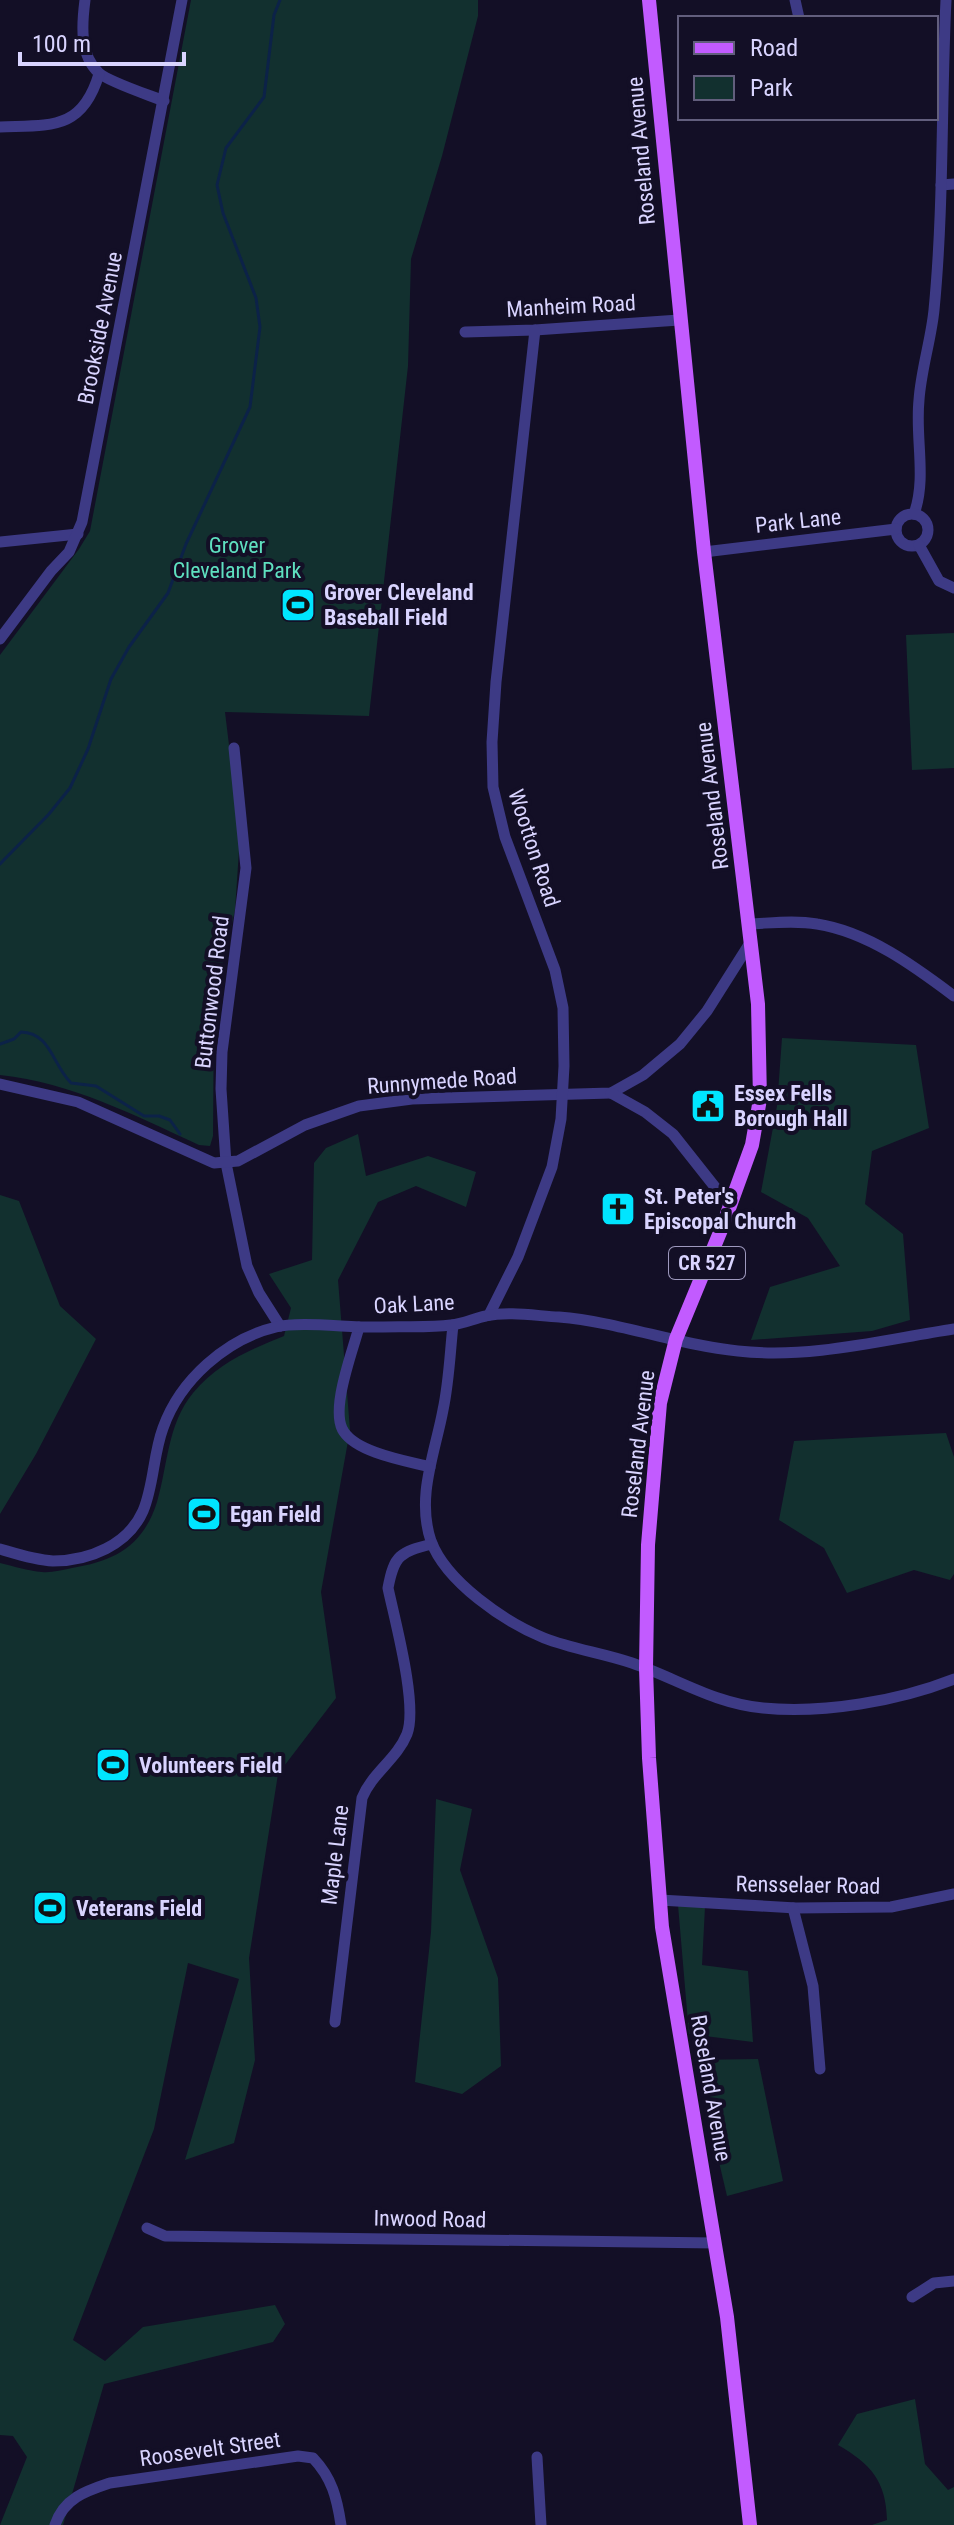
<svg xmlns="http://www.w3.org/2000/svg" width="954" height="2525" font-family="'Roboto Condensed',sans-serif">
  <style>
    .green { fill: #12302f }
    .lines { fill: none; stroke-linecap: round; stroke-linejoin: round }
    .stream { stroke: #0c2248; stroke-width: 3 }
    .minor { stroke: #3d3a85; stroke-width: 11 }
    .major { stroke: #c25bff; stroke-width: 14 }
    .labels { text-anchor: middle; dominant-baseline: central; stroke-width: 8; stroke-linejoin: round; paint-order: stroke }
    .shield { fill: #130f26; stroke: #9e99be; stroke-width: 2 }
    .shield-label { font-size: 20px; font-weight: bold; fill: #d9d4ff }
    .street-label { font-size: 22px; fill: #d9d4ff; stroke: #130f26 }
    .park-label { font-size: 22px; fill: #5fe0c0; stroke: #130f26 }
    .poi-label { font-size: 22px; font-weight: bold; fill: #d9d4ff; stroke: #130f26; text-anchor: start }
  </style>
  <rect width="100%" height="100%" fill="#130f26"/>
  <g class="green">
    <path d="M191,0h287v16l-36,140 -31,103 -3,107 -39,350 -144,-4 15,124 -5,74 -21,93 -1,133 -3,10 -11,-1c-65,-30 -127,-62 -199,-70v-420l79,-106 11,-18z"/>
    <polygon points="954,633 954,768 912,770 906,635"/>
    <polygon points="782,1038 916,1045 929,1128 872,1151 865,1204 903,1234 910,1320 872,1331 751,1340 770,1287 840,1266 808,1218 761,1192 777,1106"/>
    <path d="M358,1134l8,42 62,-20 48,16 -10,35 -50,-21 -38,16 -40,78 12,150 -29,162 15,106 -58,76 -29,184 6,102 -21,83 -49,17 54,-181 -51,-16 -34,166 -81,211 32,21 38,-34 132,-22 10,19 -12,18 -169,42 -41,141h-63l27,-68 -14,-21 -13,-1v-872c13,3 28,8 42,9 9,1 20,-2 30,-4 43,-7 71,-22 85,-66 11,-37 10,-77 36,-109 25,-30 56,-43 91,-57l7,-28 -22,-34 43,-14 2,-97 12,-15z"/>
    <polygon points="0,1195 19,1201 60,1306 96,1339 36,1454 0,1514"/>
    <polygon points="946,1433 954,1457 954,1574 950,1580 914,1570 847,1593 824,1548 779,1520 794,1441"/>
    <polygon points="436,1799 472,1809 460,1870 498,1978 501,2066 462,2094 415,2082 431,1932"/>
    <polygon points="678,1905 705,1907 702,1965 748,1971 753,2042 689,2034"/>
    <polygon points="758,2059 783,2181 727,2196 695,2060"/>
    <path d="M915,2399l10,65 23,26 6,-3v38h-82l15,-5c-1,-39 -16,-56 -49,-75l19,-31z"/>
  </g>
  <g class="lines">
    <g class="stream">
      <polyline points="0,864 49,814 70,788 88,749 111,679 129,647 168,593 186,544 250,407 260,327 256,298 223,213 217,185 226,148 264,97 274,15 280,0"/>
      <path d="M0,1044l14,-5 7,-7c30,1 31,32 50,51l25,3 48,30h15l11,4 10,14"/>
    </g>
    <g class="minor">
      <path d="M85,0c-3,23 -6,55 14,73 10,9 50,22 65,28"/>
      <polyline points="795,0 799,18"/>
      <path d="M0,127c50,-2 82,4 99,-53"/>
      <polyline points="941,185 954,184"/>
      <polyline points="465,332 535,330 679,320"/>
      <path d="M914,514c13,-36 1,-76 5,-114 2,-30 12,-60 15,-90 10,-103 7,-207 12,-310"/>
      <circle cx="912" cy="530" r="16"/>
      <polyline points="0,542 78,534"/>
      <polyline points="919,545 939,581 954,588"/>
      <polyline points="704,552 896,529"/>
      <polyline points="0,639 51,571 69,552 82,522 182,0"/>
      <polyline points="234,748 246,868 222,1052 221,1089 226,1163 247,1266 259,1293 280,1326"/>
      <path d="M749,924c23,-1 46,-4 68,0 51,8 97,42 137,72"/>
      <polyline points="0,1084 78,1102 214,1163 238,1161 305,1125 359,1106 412,1099 611,1093 643,1075 680,1044 707,1011 750,943"/>
      <polyline points="611,1093 645,1112 673,1134 730,1206"/>
      <polyline points="489,1315 518,1257 552,1167 561,1119 564,1066 563,1008 555,970 505,837 493,787 492,742 496,682 535,330"/>
      <path d="M453,1325c-3,28 -4,57 -10,85 -8,43 -27,87 -12,131 15,41 74,81 113,97 28,11 59,15 88,25 46,16 81,40 131,45 60,6 135,-7 191,-29"/>
      <path d="M359,1327c-6,24 -30,84 -15,105 14,21 63,29 86,35"/>
      <path d="M0,1549c17,5 35,11 53,12 36,0 75,-16 90,-50 11,-26 10,-56 20,-83 17,-48 63,-89 113,-101 24,-6 75,1 103,0 24,-1 49,1 72,-2 12,-1 24,-7 35,-9 22,-5 51,0 73,1 61,5 118,28 179,34 73,8 144,-11 216,-22"/>
      <polyline points="660,1900 796,1908 891,1907 954,1894"/>
      <polyline points="793,1908 813,1986 820,2069"/>
      <path d="M335,2022l27,-224c10,-25 35,-39 45,-64 11,-29 -12,-113 -19,-146 6,-33 12,-36 44,-44"/>
      <polyline points="147,2228 165,2236 715,2243"/>
      <polyline points="912,2297 934,2283 954,2281"/>
      <polyline points="537,2457 541,2525"/>
      <path d="M55,2525c9,-27 31,-34 55,-42l188,-27 15,2c19,20 24,40 28,67"/>
    </g>
    <polyline class="major" points="649,0 704,552 758,1004 760,1099 752,1145 723,1225 676,1339 660,1403 648,1545 646,1668 649,1758 662,1927 727,2317 750,2525"/>
  </g>
  <defs>
    <g id="stadium-square" transform="scale(1.8)"><rect x="-9" y="-9" width="18" height="18" rx="4" fill="#00e5ff" stroke="#130f26"/><path d="M0-5a6.5 5 0 1 0 0 10a6.5 5 0 1 0 0-10ZM-3.5-1.8h7v3.6h-7Z" fill="#111"/></g>
    <g id="civic-square" transform="scale(1.8)"><rect x="-9" y="-9" width="18" height="18" rx="4" fill="#00e5ff" stroke="#130f26"/><path d="M-.6-6.5H3V-4.5H.6V-3L4-1V1h2V6H-6V1h2V-1L-.6-3ZM-1.2 2.5V6h2.4V2.5Z" fill="#111"/></g>
    <g id="church-square" transform="scale(1.8)"><rect x="-9" y="-9" width="18" height="18" rx="4" fill="#00e5ff" stroke="#130f26"/><path d="M-1.2-6h2.4v3.5h3.3v2.4h-3.3V6h-2.4V-.1h-3.3v-2.4h3.3Z" fill="#111"/></g>
  </defs>
  <g fill-rule="evenodd">
    <use href="#stadium-square" x="298" y="605"/>
    <use href="#civic-square" x="708" y="1106"/>
    <use href="#church-square" x="618" y="1209"/>
    <use href="#stadium-square" x="204" y="1514"/>
    <use href="#stadium-square" x="113" y="1765"/>
    <use href="#stadium-square" x="50" y="1908"/>
  </g>
  <g class="labels">
    <rect class="shield" x="669" y="1247" width="76" height="32" rx="6"/>
    <g class="shield-label">
      <text x="707" y="1263">CR 527</text>
    </g>
    <g class="street-label">
      <text transform="translate(641 151) rotate(-95)">Roseland Avenue</text>
      <text transform="translate(571 306) rotate(-3)">Manheim Road</text>
      <text transform="translate(100 328) rotate(-79)">Brookside Avenue</text>
      <text transform="translate(798 521) rotate(-6)">Park Lane</text>
      <text transform="translate(712 796) rotate(-97)">Roseland Avenue</text>
      <text transform="translate(534 848) rotate(72)">Wootton Road</text>
      <text transform="translate(212 992) rotate(-83)">Buttonwood Road</text>
      <text transform="translate(442 1081) rotate(-4)">Runnymede Road</text>
      <text transform="translate(414 1304) rotate(-3)">Oak Lane</text>
      <text transform="translate(638 1444) rotate(-83)">Roseland Avenue</text>
      <text transform="translate(335 1855) rotate(-83)">Maple Lane</text>
      <text transform="translate(808 1885) rotate(1)">Rensselaer Road</text>
      <text transform="translate(711 2088) rotate(80)">Roseland Avenue</text>
      <text transform="translate(430 2219) rotate(1)">Inwood Road</text>
      <text transform="translate(210 2449) rotate(-8)">Roosevelt Street</text>
    </g>
    <g class="park-label">
      <text x="237" y="545">Grover<tspan x="237" dy="25">Cleveland Park</tspan></text>
    </g>
    <g class="poi-label">
      <text x="324" y="592">Grover Cleveland<tspan x="324" dy="25">Baseball Field</tspan></text>
      <text x="734" y="1093">Essex Fells<tspan x="734" dy="25">Borough Hall</tspan></text>
      <text x="644" y="1196">St. Peter's<tspan x="644" dy="25">Episcopal Church</tspan></text>
      <text x="230" y="1514">Egan Field</text>
      <text x="139" y="1765">Volunteers Field</text>
      <text x="76" y="1908">Veterans Field</text>
    </g>
  </g>
  <rect x="678" y="16" width="260" height="104" fill="#130f26" stroke="#625e7d" stroke-width="2"/>
  <rect x="694" y="42" width="40" height="12" fill="#c25bff" stroke="#625e7d" stroke-width="2"/>
  <text x="750" y="56" font-size="24" fill="#d9d4ff">Road</text>
  <rect x="694" y="76" width="40" height="24" fill="#12302f" stroke="#625e7d" stroke-width="2"/>
  <text x="750" y="96" font-size="24" fill="#d9d4ff">Park</text>
  <path d="M20 52v12h164v-12" fill="none" stroke="#d9d4ff" stroke-width="4"/>
  <text x="32" y="52" font-size="24" fill="#d9d4ff" stroke="#130f26" stroke-width="6" paint-order="stroke">100 m</text>
</svg>
